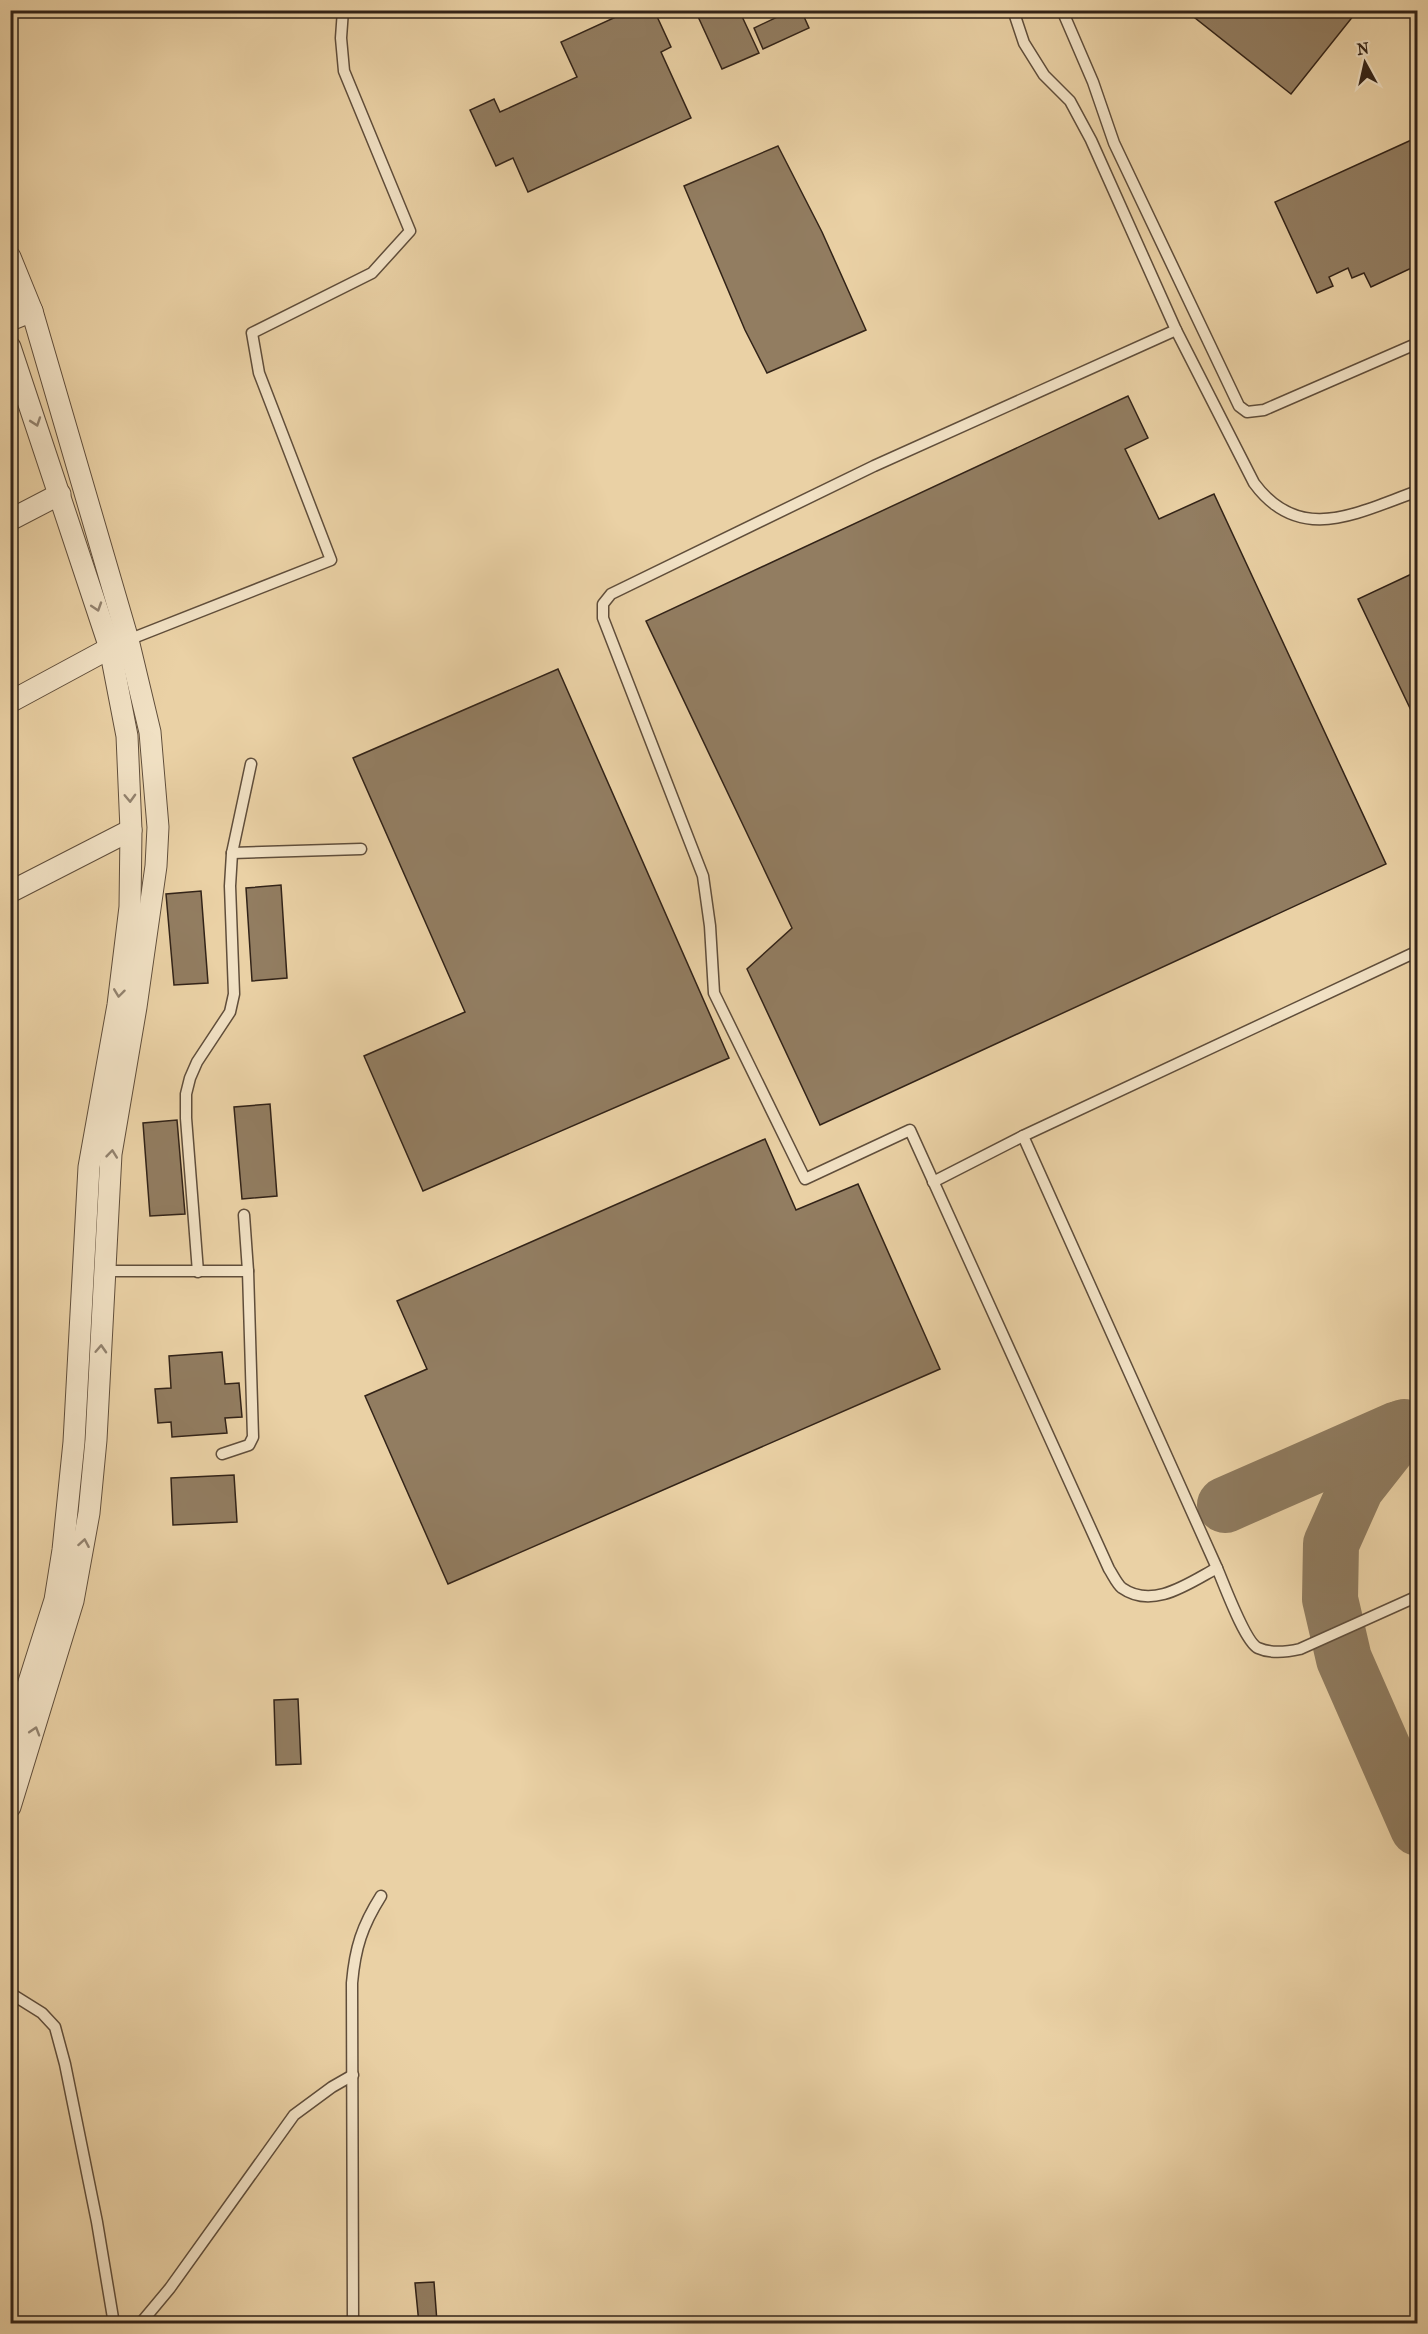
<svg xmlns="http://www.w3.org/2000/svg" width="1428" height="2334" font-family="'IM FELL French Canon',serif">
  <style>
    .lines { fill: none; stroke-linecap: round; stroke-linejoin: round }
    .taxiway { stroke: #8e7a5e; stroke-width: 56 }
    .building { fill: #927d61; stroke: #322318; stroke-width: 1.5 }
    .service-casing { stroke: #604e3b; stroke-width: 13 }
    .minor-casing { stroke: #604e3b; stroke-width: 23 }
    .service { stroke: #f1e1c4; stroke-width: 10 }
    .minor { stroke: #f1e1c4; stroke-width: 21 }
    .oneway { stroke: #92826e }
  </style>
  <rect width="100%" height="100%" fill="#ead1a5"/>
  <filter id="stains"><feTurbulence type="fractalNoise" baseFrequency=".00333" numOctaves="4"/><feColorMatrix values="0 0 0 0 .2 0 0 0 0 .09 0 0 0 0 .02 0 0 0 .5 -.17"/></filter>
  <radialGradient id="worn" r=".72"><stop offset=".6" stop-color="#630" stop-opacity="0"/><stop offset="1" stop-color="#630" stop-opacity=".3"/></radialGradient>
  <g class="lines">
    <g class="taxiway">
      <polyline points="1404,1427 1356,1488 1331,1544 1330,1599 1344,1659 1418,1828"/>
      <polyline points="1225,1505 1398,1429"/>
    </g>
  </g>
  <g class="building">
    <polygon points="631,10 654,10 671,47 661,52 691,118 528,192 513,158 496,166 470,110 494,99 500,112 577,77 561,42"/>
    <polygon points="695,10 739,10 759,53 722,69"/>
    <polygon points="792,10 801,10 809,28 763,49 754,28"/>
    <polygon points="1185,10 1358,10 1291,94"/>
    <polygon points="1418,137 1418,265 1371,287 1364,273 1352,278 1348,268 1329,277 1333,286 1317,293 1275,202"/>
    <polygon points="778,146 822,232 866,330 767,373 745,330 684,186"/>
    <polygon points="1128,396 1148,438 1125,449 1159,519 1214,494 1386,864 820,1125 747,969 792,928 646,621"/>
    <polygon points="1418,571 1418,725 1358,599"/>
    <polygon points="558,669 729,1058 423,1191 364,1056 465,1012 353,758"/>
    <polygon points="281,885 287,978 252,981 246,888"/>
    <polygon points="201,891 208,983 174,985 166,894"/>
    <polygon points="270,1104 277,1196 242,1199 234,1107"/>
    <polygon points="177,1120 185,1214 150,1216 143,1123"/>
    <polygon points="765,1139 796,1210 858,1184 940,1369 448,1584 365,1396 427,1369 397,1301"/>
    <polygon points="222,1352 225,1384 239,1383 242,1417 225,1418 227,1433 172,1437 171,1422 158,1423 155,1389 171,1388 169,1356"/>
    <polygon points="234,1475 237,1522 173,1525 171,1478"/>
    <polygon points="298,1699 301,1764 276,1765 274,1700"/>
    <polygon points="434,2282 437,2322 419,2324 415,2283"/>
  </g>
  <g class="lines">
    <g class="service-casing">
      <g id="service">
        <path d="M1013,10l11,33 20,32 26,26 21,39 85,190 78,153c46,63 104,29 164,8"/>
        <polyline points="1062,10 1093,82 1114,143 1239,406 1247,412 1264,410 1418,343"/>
        <path d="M1176,330l-302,136 -263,128 -8,10v14l100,258 7,50 4,67 91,186 105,-49 199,439c4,6 8,15 13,19 31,22 67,-5 95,-20 7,16 28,74 41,80 13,6 29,4 42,1l118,-53"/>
        <polyline points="128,640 331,560 259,373 252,333 372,273 410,231 344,71 341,38 343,10"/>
        <polyline points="232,853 361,849"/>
        <polyline points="1023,1136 1217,1568"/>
        <polyline points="933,1182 1023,1136 1418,951"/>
        <polyline points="105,1271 248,1271"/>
        <polyline points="198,1272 186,1118 186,1094 190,1078 197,1062 230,1012 234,994 230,886 232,853 251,764"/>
        <polyline points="222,1454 249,1445 253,1437 248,1271 244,1215"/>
        <polyline points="10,1993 42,2013 55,2027 65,2064 97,2222 114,2324"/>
        <polyline points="140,2324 170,2288 294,2115 332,2087 353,2075"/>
        <path d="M353,2324l-1,-341c3,-35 10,-57 29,-87"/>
      </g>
    </g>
    <g class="minor-casing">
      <g id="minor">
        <polyline points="10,257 32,311 128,640 150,732 158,827 156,866 136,1007 111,1154 96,1440 89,1513 73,1601 10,1807"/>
        <polyline points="10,320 32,311"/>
        <polyline points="10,347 110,648 127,736 131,830 130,907 118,1005 89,1167 74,1442 63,1550 55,1600 10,1742"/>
        <polyline points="10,520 60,494"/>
        <polyline points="10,702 110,648"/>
        <polyline points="10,892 131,830"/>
      </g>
    </g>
    <use href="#service" class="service"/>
    <use href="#minor" class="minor"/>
  </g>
  <defs><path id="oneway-chevron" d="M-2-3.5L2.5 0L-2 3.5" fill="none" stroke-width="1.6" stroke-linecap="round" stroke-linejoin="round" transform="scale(1.5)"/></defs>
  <g class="oneway">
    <use href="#oneway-chevron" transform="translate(36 422) rotate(71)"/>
    <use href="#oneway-chevron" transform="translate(97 607) rotate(72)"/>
    <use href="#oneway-chevron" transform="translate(130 798) rotate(88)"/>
    <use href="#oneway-chevron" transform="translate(119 993) rotate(97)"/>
    <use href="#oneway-chevron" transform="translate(112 1154) rotate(-84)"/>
    <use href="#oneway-chevron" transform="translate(101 1349) rotate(-87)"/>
    <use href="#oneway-chevron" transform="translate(84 1543) rotate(-80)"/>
    <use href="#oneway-chevron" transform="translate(35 1731) rotate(-73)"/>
  </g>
  <rect width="1428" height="2334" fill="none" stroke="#ead1a5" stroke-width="36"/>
  <rect x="12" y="12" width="1404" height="2310" fill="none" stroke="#322318" stroke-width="3"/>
  <rect x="18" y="18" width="1392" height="2298" fill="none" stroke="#322318" stroke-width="1.5"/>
  <g transform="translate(1365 63) rotate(352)" stroke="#f1e1c4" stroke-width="4.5" paint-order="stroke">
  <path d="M0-4.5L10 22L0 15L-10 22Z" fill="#322318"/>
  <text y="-9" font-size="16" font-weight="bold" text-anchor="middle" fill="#322318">N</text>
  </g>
  <rect width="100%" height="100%" filter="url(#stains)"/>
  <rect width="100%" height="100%" fill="url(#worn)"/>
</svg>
